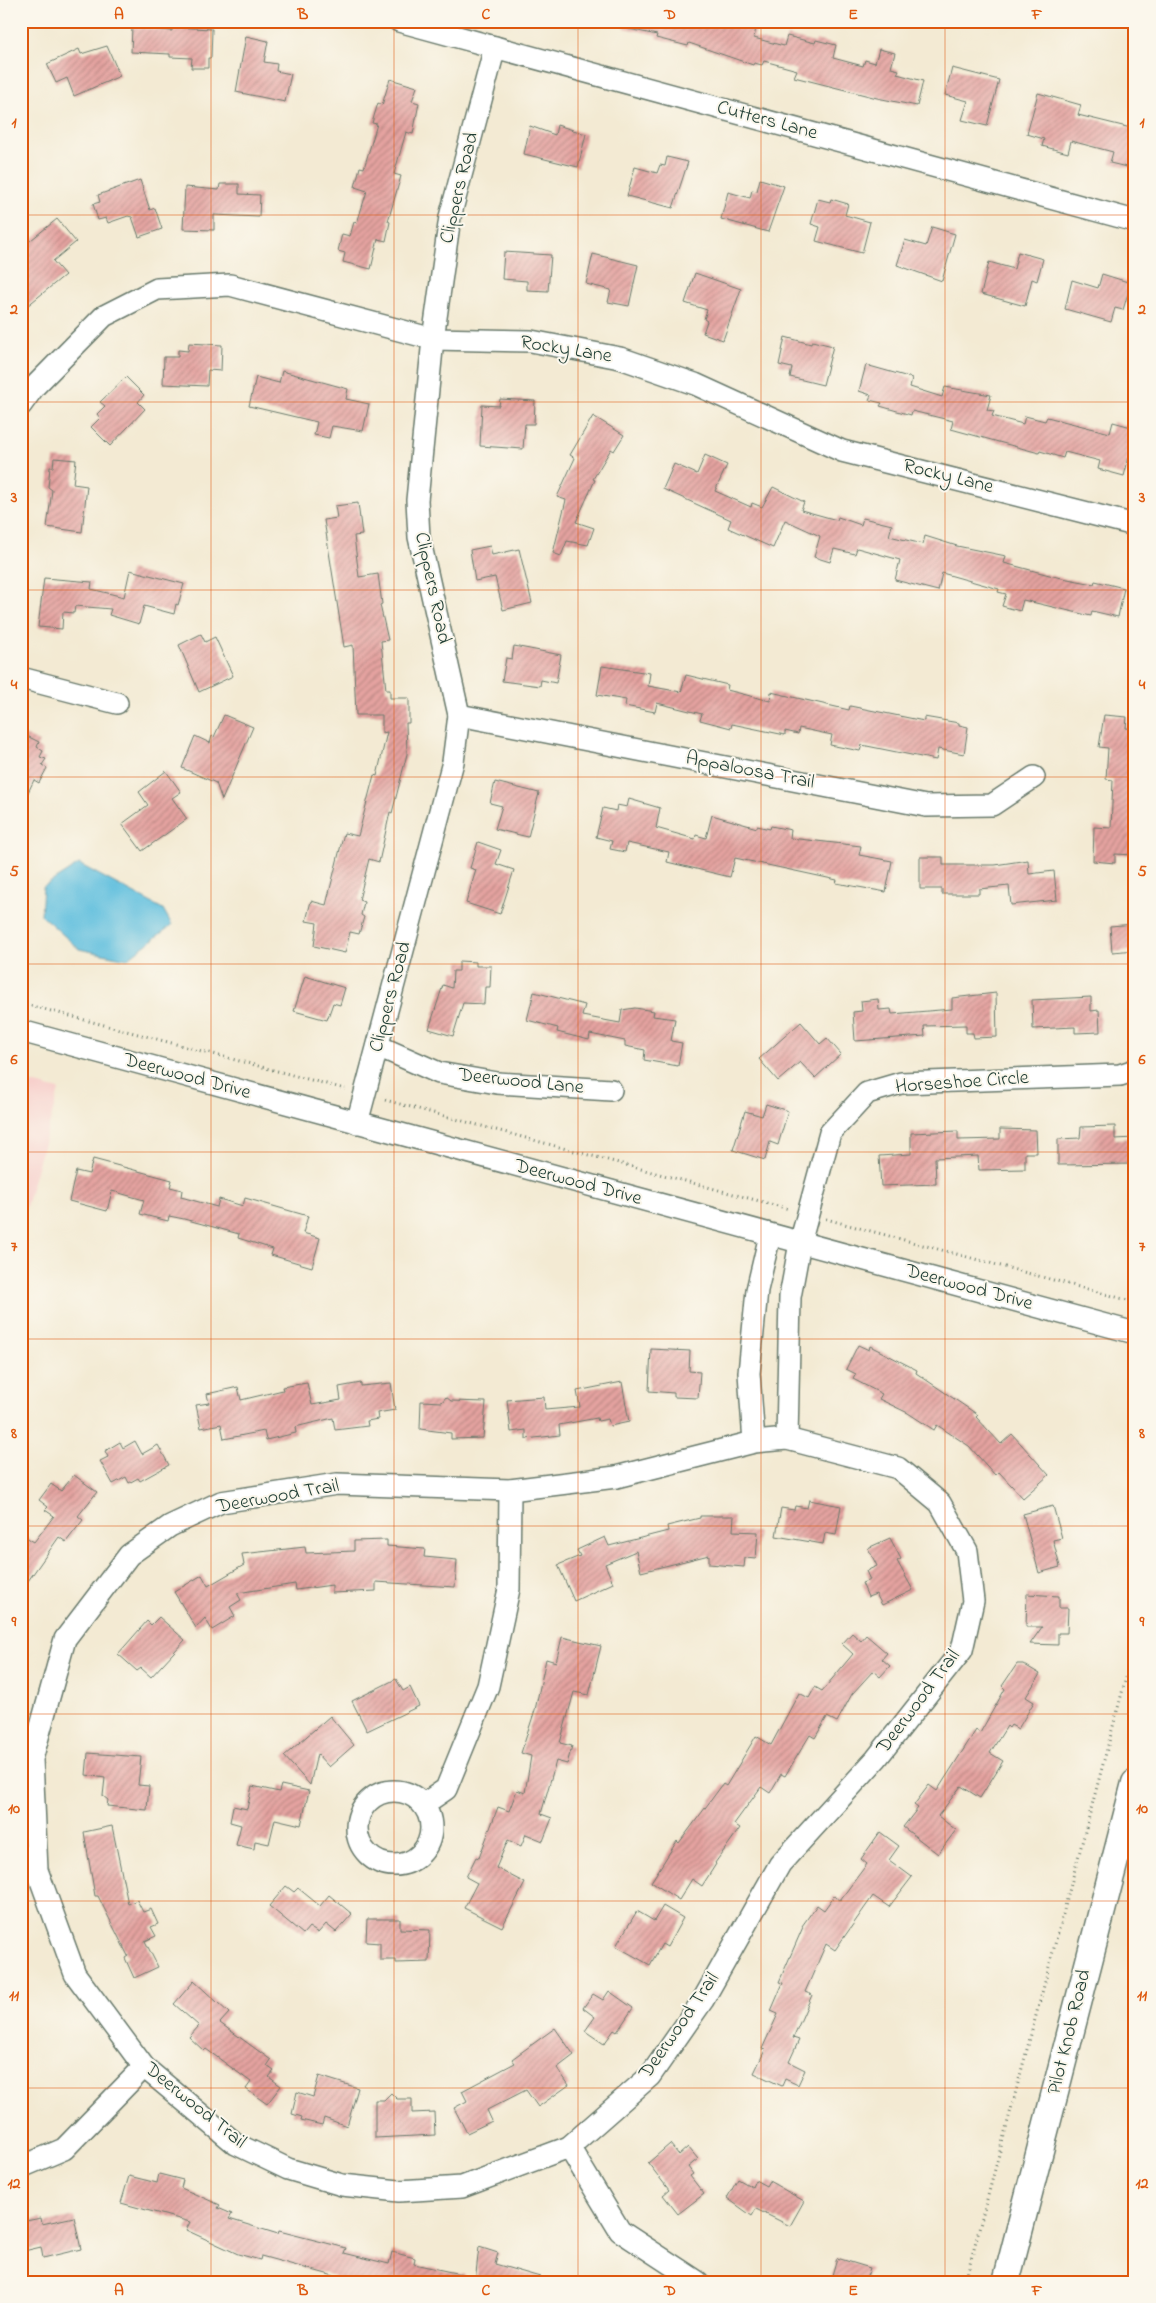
<svg xmlns="http://www.w3.org/2000/svg" width="1156" height="2303" font-family="'Indie Flower',sans-serif">
  <style>
    .built { fill: #f7d0cc }
    .water { fill: #60bfde; stroke: #407e89 }
    .building { fill: url(#building-hatch) }
    .lines { fill: none; stroke-linecap: round; stroke-linejoin: round }
    .minor-casing { stroke: #697a6c; stroke-width: 24 }
    .major-casing { stroke: #697a6c; stroke-width: 29 }
    .path { stroke: #697a6c; stroke-width: 3; stroke-dasharray: 1 4; stroke-linecap: butt }
    .minor { stroke: #fff; stroke-width: 21 }
    .major { stroke: #fff; stroke-width: 26 }
    .grid { fill: none; stroke: #de580e; stroke-width: 1; stroke-opacity: 0.55 }
    .labels { text-anchor: middle; dominant-baseline: central; stroke-width: 4; stroke-linejoin: round; paint-order: stroke }
    .street-label { font-size: 20px; fill: #1f3d34; stroke: #fbf7ec }
    .neatline { fill: none; stroke: #de580e; stroke-width: 2 }
    .grid-label { font-size: 16px; text-anchor: middle; font-weight: bold; fill: #de580e }
  </style>
  <defs>
    <pattern id="building-hatch" width="6" height="6" patternUnits="userSpaceOnUse" patternTransform="scale(1.25)"><rect width="6" height="6" fill="#e5a3a0"/><path d="M-1 1l2-2M0 6l6-6M5 7l2-2" fill="none" stroke="#b98683"/></pattern>
  </defs>
  <rect width="100%" height="100%" fill="#fbf7ec"/>
  <filter id="ink" filterUnits="userSpaceOnUse"><feTurbulence type="fractalNoise" baseFrequency=".02" numOctaves="2"/><feDisplacementMap in="SourceGraphic" scale="10" xChannelSelector="R" yChannelSelector="G"/><feConvolveMatrix kernelMatrix="1 2 1 2 8 2 1 2 1" color-interpolation-filters="sRGB"/></filter>
  <filter id="wash" filterUnits="userSpaceOnUse"><feTurbulence type="fractalNoise" baseFrequency=".0096" numOctaves="4" result="noise"/><feDisplacementMap in="SourceGraphic" scale="20" xChannelSelector="R" yChannelSelector="G"/><feGaussianBlur stdDeviation="1.12" result="paint"/><feColorMatrix in="noise" values="0 0 0 0 0 0 0 0 0 0 0 0 0 0 0 0 0 1.4 0 .05"/><feComposite in="paint" operator="in"/></filter>
  <g filter="url(#wash)">
    <rect width="100%" height="100%" fill="#f3ead3"/>
    <polygon class="built" points="21,1080 59,1090 21,1224"/>
    <polygon class="water" points="79,864 163,909 172,925 127,959 79,949 41,915 43,887"/>
    <g id="blocks">
      <g class="building">
        <polygon points="625,21 733,21 756,28 754,38 784,46 787,36 815,43 816,40 836,45 833,58 863,66 865,60 875,63 879,49 895,53 891,68 899,70 897,74 923,81 917,106 877,98 794,77 797,70 764,61 762,65 754,63 753,65 689,43 688,46 656,38 657,35 624,28"/>
        <polygon points="132,27 172,31 172,27 212,29 211,58 208,58 208,68 191,68 192,58 170,57 170,54 131,52"/>
        <polygon points="246,36 268,41 264,62 277,64 276,71 291,74 285,102 236,92"/>
        <polygon points="107,46 120,76 74,96 67,78 56,83 47,64 79,49 81,54"/>
        <polygon points="952,68 999,80 987,126 962,120 968,101 945,95"/>
        <polygon points="390,79 417,87 412,101 419,103 413,134 406,132 394,174 401,176 388,221 390,222 386,241 378,239 371,269 343,262 345,253 338,251 342,234 350,236 354,222 357,223 367,191 355,187 360,167 364,168 377,124 372,123 378,103 382,105"/>
        <polygon points="1038,93 1081,105 1078,115 1135,129 1135,169 1110,163 1113,152 1071,141 1068,153 1042,146 1044,139 1027,134"/>
        <polygon points="557,125 586,134 578,167 524,154 530,126 555,135"/>
        <polygon points="667,157 688,162 673,208 627,196 635,167 657,173 660,165 665,166"/>
        <polygon points="760,179 784,186 768,232 721,219 728,192 750,198 752,190 757,191"/>
        <polygon points="140,180 150,210 155,208 162,229 139,237 132,217 128,216 108,223 106,218 98,220 93,204 100,202 98,195"/>
        <polygon points="220,184 239,184 239,194 260,195 259,217 214,215 214,230 183,229 185,187 219,190"/>
        <polygon points="818,199 830,202 831,199 848,204 845,215 870,222 862,253 816,241 820,227 811,224"/>
        <polygon points="57,219 76,242 53,261 65,275 21,311 21,248"/>
        <polygon points="932,227 955,234 942,281 897,265 905,240 926,246"/>
        <polygon points="504,252 551,255 548,291 527,290 527,281 502,279"/>
        <polygon points="1018,252 1043,259 1037,281 1032,279 1025,306 981,294 989,262 1014,269"/>
        <polygon points="593,254 638,265 629,306 608,302 611,290 586,284"/>
        <polygon points="695,273 741,289 723,340 703,333 707,321 704,319 707,310 685,303"/>
        <polygon points="1102,274 1131,283 1123,310 1115,308 1111,322 1065,309 1072,280 1098,288"/>
        <polygon points="785,337 811,344 812,341 833,346 823,385 790,377 792,368 779,365"/>
        <polygon points="189,343 222,345 221,371 208,370 207,386 163,384 164,357 178,357 178,350 188,351"/>
        <polygon points="866,365 912,378 910,387 942,397 945,387 991,395 987,410 994,411 992,416 1023,424 1025,416 1045,421 1047,417 1110,433 1113,422 1135,428 1135,458 1129,457 1124,476 1098,469 1100,461 1065,452 1063,458 1040,451 1039,453 951,429 953,421 912,411 911,415 880,406 882,403 869,400 871,395 859,391"/>
        <polygon points="282,371 348,389 346,399 369,404 363,431 332,426 329,438 314,435 317,422 249,406 256,377 279,383"/>
        <polygon points="126,377 144,395 138,402 145,409 110,446 91,427 100,418 97,414 105,406 100,402"/>
        <polygon points="500,399 535,401 534,424 525,424 523,449 480,446 482,405 499,406"/>
        <polygon points="593,416 624,435 614,451 611,449 593,479 595,480 576,522 594,528 588,545 567,541 561,556 553,553 566,500 557,497 575,458 570,455"/>
        <polygon points="705,455 727,465 715,491 751,507 752,503 762,507 773,487 804,502 801,510 837,520 838,517 861,525 863,518 892,525 889,536 923,544 925,536 957,546 1006,556 1004,563 1057,577 1094,584 1095,581 1124,588 1118,617 1092,611 1091,616 1023,600 1020,611 1002,606 1006,594 998,592 999,589 942,573 938,591 895,580 900,560 857,548 855,554 834,549 830,562 814,557 820,536 785,520 773,548 728,528 731,520 663,489 674,464 697,474"/>
        <polygon points="54,458 76,460 73,484 87,486 82,532 47,527 52,490 48,487 50,467 53,467"/>
        <polygon points="358,503 362,535 354,536 359,577 378,574 382,604 380,605 388,640 381,641 386,690 390,690 390,698 409,698 409,723 406,723 407,754 392,813 390,812 379,862 369,859 359,900 364,902 361,915 364,917 359,934 350,932 345,953 314,946 317,923 306,921 311,901 326,905 344,833 358,836 374,775 377,776 387,732 382,733 382,715 356,715 353,645 344,647 324,520 337,518 335,506"/>
        <polygon points="490,546 492,555 519,549 532,603 503,610 495,577 475,581 470,550"/>
        <polygon points="130,570 184,584 178,605 176,604 174,614 144,606 139,624 109,615 111,609 75,606 74,613 63,612 62,629 38,627 44,578 92,582 91,589 124,597"/>
        <polygon points="201,634 205,642 215,637 233,676 199,692 179,645"/>
        <polygon points="514,646 561,655 556,683 541,680 540,686 502,681 506,658 512,659"/>
        <polygon points="602,666 650,673 648,686 681,692 686,675 728,685 727,690 770,701 771,692 849,710 850,706 924,721 924,717 959,723 959,725 968,727 964,754 938,749 936,760 862,745 860,751 830,745 832,735 799,728 798,734 785,731 785,735 732,724 731,728 700,720 702,714 657,703 655,712 625,706 626,700 597,695"/>
        <polygon points="224,715 253,727 222,800 216,783 182,768 195,736 210,743 212,736 214,737"/>
        <polygon points="1104,715 1127,717 1126,728 1135,729 1135,855 1115,854 1115,863 1093,861 1094,827 1111,828 1113,780 1106,779 1108,748 1099,747"/>
        <polygon points="21,733 39,742 37,747 43,751 40,757 46,759 42,765 47,768 39,783 34,780 21,807"/>
        <polygon points="166,771 181,792 172,798 187,819 142,851 122,824 148,805 139,792"/>
        <polygon points="495,782 539,793 528,837 495,829 502,806 490,803"/>
        <polygon points="629,799 660,808 656,828 695,839 696,835 706,838 712,815 757,828 757,826 770,829 771,826 791,830 790,838 861,846 859,855 892,861 886,892 836,883 837,880 735,858 730,877 667,862 669,852 627,843 625,852 610,849 612,841 596,837 603,808 616,811 617,805 627,807"/>
        <polygon points="478,842 501,850 496,864 514,870 500,914 466,903 476,870 470,868"/>
        <polygon points="920,857 943,857 943,865 995,865 1028,860 1029,874 1054,871 1057,900 1011,905 1009,886 979,889 979,894 942,894 942,889 920,889"/>
        <polygon points="1135,924 1135,950 1112,952 1110,926"/>
        <polygon points="459,961 476,962 476,966 491,966 490,987 485,987 484,1004 463,1003 453,1036 429,1029 443,985 452,988 453,971 459,971"/>
        <polygon points="305,976 345,988 340,1005 333,1003 327,1020 294,1011"/>
        <polygon points="534,992 585,1005 582,1016 620,1023 622,1010 635,1008 654,1011 653,1016 675,1019 671,1041 682,1043 678,1066 644,1060 645,1050 625,1046 625,1041 590,1034 589,1040 557,1032 558,1028 527,1020"/>
        <polygon points="996,993 997,1037 974,1038 973,1033 966,1033 966,1025 924,1026 925,1036 855,1041 853,1012 862,1011 861,1001 878,999 879,1010 891,1009 892,1014 952,1009 952,998"/>
        <polygon points="1091,997 1091,1011 1099,1010 1100,1032 1075,1033 1075,1027 1033,1029 1032,1000"/>
        <polygon points="801,1022 820,1044 827,1038 841,1054 815,1078 800,1062 778,1081 759,1059"/>
        <polygon points="766,1104 788,1111 778,1145 770,1142 765,1160 733,1150 745,1111 762,1116"/>
        <polygon points="1115,1126 1115,1139 1135,1138 1135,1164 1058,1165 1058,1139 1080,1138 1081,1127"/>
        <polygon points="1000,1129 1036,1130 1037,1153 1025,1153 1025,1169 979,1170 978,1156 935,1158 936,1184 881,1186 879,1156 911,1154 911,1133 958,1131 958,1140 1000,1139"/>
        <polygon points="93,1159 172,1180 170,1187 182,1190 181,1197 217,1207 219,1199 243,1206 245,1198 308,1216 303,1233 320,1238 312,1267 271,1255 273,1249 238,1238 239,1234 184,1219 169,1216 168,1221 140,1214 144,1200 112,1191 107,1211 69,1201 76,1171 89,1174"/>
        <polygon points="858,1345 869,1350 870,1346 917,1370 916,1373 978,1415 976,1417 1001,1444 1012,1434 1049,1475 1023,1498 999,1472 995,1475 969,1446 937,1425 934,1430 908,1413 879,1399 882,1394 853,1379 856,1374 846,1369"/>
        <polygon points="651,1349 690,1351 689,1371 700,1372 698,1398 674,1397 674,1393 649,1391"/>
        <polygon points="622,1382 629,1422 610,1426 608,1419 598,1421 597,1418 559,1425 560,1435 526,1439 526,1430 511,1432 507,1400 544,1397 545,1410 580,1407 577,1391"/>
        <polygon points="307,1383 312,1405 341,1400 339,1387 361,1383 361,1386 391,1383 395,1410 377,1413 378,1419 367,1421 368,1426 335,1430 333,1418 295,1427 296,1433 266,1440 264,1431 224,1439 221,1424 201,1428 196,1405 209,1403 207,1394 238,1387 241,1400 283,1390 282,1387"/>
        <polygon points="446,1397 451,1401 486,1402 483,1438 451,1439 451,1433 420,1429 421,1401 442,1402"/>
        <polygon points="135,1441 142,1454 158,1445 169,1465 140,1481 138,1478 129,1483 126,1477 113,1484 100,1461 108,1457 105,1451 120,1442 123,1448"/>
        <polygon points="74,1475 97,1492 78,1516 83,1520 66,1542 59,1537 21,1591 21,1534 34,1542 54,1516 45,1510 48,1507 39,1500 51,1484 61,1491"/>
        <polygon points="809,1500 841,1506 836,1535 825,1533 823,1544 776,1536 781,1508 794,1510 795,1506 807,1508"/>
        <polygon points="1053,1506 1062,1538 1053,1540 1060,1567 1039,1573 1023,1514"/>
        <polygon points="700,1516 734,1516 733,1531 758,1532 756,1559 745,1558 744,1567 709,1564 709,1555 641,1572 636,1551 605,1564 613,1583 611,1584 574,1601 558,1565 580,1556 577,1550 605,1537 609,1546 668,1531 667,1526 700,1518"/>
        <polygon points="890,1538 901,1559 897,1561 913,1590 882,1605 876,1594 868,1597 862,1583 870,1580 866,1571 877,1566 868,1548"/>
        <polygon points="387,1540 387,1546 425,1549 424,1557 457,1560 455,1587 376,1582 376,1591 332,1593 332,1585 296,1590 295,1584 237,1593 241,1600 230,1607 235,1616 212,1630 205,1618 196,1628 174,1592 202,1575 208,1586 244,1565 242,1554 305,1547 306,1553 354,1551 354,1541"/>
        <polygon points="1027,1594 1059,1596 1059,1608 1068,1608 1067,1633 1058,1633 1058,1645 1030,1644 1042,1627 1026,1627"/>
        <polygon points="159,1617 185,1640 151,1677 141,1668 137,1671 118,1654 147,1621 151,1625"/>
        <polygon points="852,1633 861,1641 866,1635 887,1653 882,1659 890,1666 880,1677 873,1671 852,1694 837,1722 827,1717 815,1738 810,1735 785,1776 781,1774 770,1793 761,1787 734,1824 740,1828 715,1863 716,1864 702,1886 692,1879 679,1900 651,1882 677,1841 679,1843 723,1784 726,1786 756,1736 771,1745 799,1693 809,1698 815,1687 822,1691 853,1654 842,1644"/>
        <polygon points="562,1637 601,1646 589,1695 574,1692 560,1743 572,1746 567,1764 556,1761 541,1814 552,1818 543,1841 526,1834 521,1846 508,1840 496,1868 525,1883 502,1927 464,1908 477,1883 466,1877 476,1857 479,1858 498,1807 509,1811 517,1790 525,1793 531,1756 521,1753 535,1710 546,1659 556,1662"/>
        <polygon points="1017,1664 1023,1664 1040,1674 1026,1697 1034,1702 1018,1729 1011,1725 1009,1728 1007,1726 990,1753 1003,1761 980,1798 961,1786 938,1816 956,1830 938,1854 903,1827 918,1808 914,1805 929,1785 937,1791 976,1730 980,1733 1005,1689 1002,1686"/>
        <polygon points="396,1679 403,1691 410,1687 419,1706 367,1731 352,1701"/>
        <polygon points="330,1716 354,1745 329,1767 317,1754 310,1785 284,1756"/>
        <polygon points="88,1753 141,1757 138,1785 149,1786 147,1810 107,1806 108,1800 103,1796 105,1778 86,1775"/>
        <polygon points="281,1785 309,1791 301,1825 275,1819 269,1844 255,1841 254,1849 236,1845 241,1825 230,1822 233,1806 247,1809 252,1786 279,1792"/>
        <polygon points="112,1826 128,1904 137,1900 143,1912 151,1909 158,1924 151,1927 156,1936 145,1941 158,1967 134,1978 125,1958 128,1956 98,1896 95,1896 84,1832"/>
        <polygon points="880,1832 899,1846 889,1860 912,1877 889,1907 873,1896 835,1950 826,1944 805,1992 812,1995 793,2038 799,2040 789,2062 805,2070 798,2085 785,2079 782,2086 754,2073 765,2050 762,2049 778,2014 771,2011 783,1983 779,1982 803,1927 802,1926 817,1905 824,1910 834,1896 840,1900 867,1864 861,1859"/>
        <polygon points="286,1886 294,1892 298,1888 320,1906 329,1895 352,1914 336,1932 326,1924 318,1933 309,1927 303,1934 269,1906"/>
        <polygon points="663,1906 683,1918 667,1947 662,1944 650,1965 616,1946 637,1911 654,1921"/>
        <polygon points="367,1919 400,1919 400,1929 430,1930 429,1962 396,1963 396,1960 380,1960 380,1943 366,1942"/>
        <polygon points="194,1981 229,2013 220,2023 271,2060 267,2066 274,2071 269,2077 281,2086 267,2104 246,2089 251,2082 206,2049 204,2051 189,2037 199,2026 174,2004"/>
        <polygon points="609,1991 633,2008 617,2032 614,2030 604,2044 585,2031 595,2017 583,2008 593,1994 603,2000"/>
        <polygon points="555,2028 574,2055 557,2068 569,2085 538,2107 526,2090 487,2110 492,2121 467,2133 454,2108 467,2101 462,2091 515,2063 512,2059"/>
        <polygon points="319,2076 358,2088 347,2126 324,2118 322,2125 301,2120 302,2117 292,2114 297,2092 313,2097"/>
        <polygon points="391,2093 397,2099 412,2099 412,2113 434,2112 435,2135 375,2138 375,2100 384,2100"/>
        <polygon points="670,2144 679,2155 688,2147 698,2159 688,2167 693,2174 690,2176 704,2194 678,2214 663,2195 669,2190 648,2163"/>
        <polygon points="159,2174 183,2180 181,2188 220,2205 218,2208 232,2214 229,2219 278,2234 279,2231 346,2248 344,2253 389,2264 392,2252 415,2258 414,2264 465,2275 464,2282 332,2282 334,2276 261,2256 260,2260 238,2254 186,2230 190,2222 121,2203 129,2176 157,2183"/>
        <polygon points="738,2179 752,2187 755,2180 766,2186 769,2181 804,2201 790,2226 756,2209 752,2216 727,2198"/>
        <polygon points="74,2217 81,2249 43,2258 41,2247 24,2251 21,2222 41,2218 42,2224"/>
        <polygon points="479,2247 498,2253 495,2264 540,2277 539,2282 475,2282"/>
        <polygon points="837,2258 870,2268 865,2282 830,2282"/>
      </g>
    </g>
  </g>
  <g filter="url(#ink)">
    <use href="#blocks" fill-opacity="0" stroke="#697a6c" stroke-width="1"/>
    <g class="lines">
      <g class="minor-casing">
        <g id="minor">
          <polyline points="399,21 1135,221"/>
          <polyline points="21,405 34,387 104,316 157,289 230,285 433,339 531,341 620,358 695,384 842,451 1135,525"/>
          <polyline points="21,678 117,703"/>
          <polyline points="459,715 926,806 992,805 1034,777"/>
          <polyline points="21,1031 1135,1333"/>
          <polyline points="378,1046 439,1073 497,1083 611,1090"/>
          <polyline points="357,1123 453,762 459,715 419,537 417,500 433,339 450,217 495,47"/>
          <polygon points="787,1439 898,1468 940,1503 967,1551 973,1601 962,1650 876,1759 780,1864 703,2000 650,2076 569,2147 462,2187 399,2191 342,2185 288,2169 236,2144 144,2067 75,1974 37,1870 32,1759 65,1639 129,1555 170,1526 221,1502 337,1484 510,1490 616,1477 754,1442"/>
          <polyline points="787,1439 790,1297 800,1243 830,1133 867,1093 901,1083 1120,1075 1135,1070"/>
          <polyline points="754,1442 749,1373 757,1290 770,1235"/>
          <circle cx="394" cy="1828" r="37"/>
          <polyline points="424,1804 446,1789 488,1686 509,1589 510,1490"/>
          <polyline points="569,2147 620,2231 698,2282"/>
          <polyline points="21,2164 26,2165 64,2149 144,2067"/>
        </g>
      </g>
      <g class="major-casing">
        <polyline id="major" points="1006,2282 1135,1783"/>
      </g>
      <g class="path">
        <polyline points="21,1003 345,1089"/>
        <polyline points="385,1100 789,1209"/>
        <polyline points="826,1219 1135,1302"/>
        <polyline points="965,2282 1135,1644"/>
      </g>
      <use href="#minor" class="minor"/>
      <use href="#major" class="major"/>
    </g>
  </g>
  <path class="grid" d="M211,21v2261M394,21v2261M578,21v2261M761,21v2261M945,21v2261M21,215h1114M21,402h1114M21,590h1114M21,777h1114M21,964h1114M21,1152h1114M21,1339h1114M21,1526h1114M21,1714h1114M21,1901h1114M21,2088h1114"/>
  <g class="labels">
    <g class="street-label">
      <text transform="translate(767 121) rotate(15)">Cutters Lane</text>
      <text transform="translate(460 188) rotate(-77)">Clippers Road</text>
      <text transform="translate(566 350) rotate(9)">Rocky Lane</text>
      <text transform="translate(948 477) rotate(14)">Rocky Lane</text>
      <text transform="translate(432 588) rotate(78)">Clippers Road</text>
      <text transform="translate(750 771) rotate(11)">Appaloosa Trail</text>
      <text transform="translate(391 997) rotate(-75)">Clippers Road</text>
      <text transform="translate(187 1077) rotate(15)">Deerwood Drive</text>
      <text transform="translate(521 1082) rotate(6)">Deerwood Lane</text>
      <text transform="translate(962 1083) rotate(-4)">Horseshoe Circle</text>
      <text transform="translate(578 1183) rotate(15)">Deerwood Drive</text>
      <text transform="translate(969 1288) rotate(15)">Deerwood Drive</text>
      <text transform="translate(278 1497) rotate(-10)">Deerwood Trail</text>
      <text transform="translate(919 1702) rotate(-53)">Deerwood Trail</text>
      <text transform="translate(680 2026) rotate(-55)">Deerwood Trail</text>
      <text transform="translate(1070 2032) rotate(-76)">Pilot Knob Road</text>
      <text transform="translate(195 2106) rotate(39)">Deerwood Trail</text>
    </g>
  </g>
  <rect width="1156" height="2303" fill="none" stroke="#fbf7ec" stroke-width="55"/>
  <rect x="28" y="28" width="1100" height="2248" class="neatline"/>
  <g class="grid-label">
    <text x="119" y="19">A</text>
    <text x="303" y="19">B</text>
    <text x="486" y="19">C</text>
    <text x="670" y="19">D</text>
    <text x="853" y="19">E</text>
    <text x="1037" y="19">F</text>
    <text x="14" y="127">1</text>
    <text x="1142" y="127">1</text>
    <text x="14" y="314">2</text>
    <text x="1142" y="314">2</text>
    <text x="14" y="502">3</text>
    <text x="1142" y="502">3</text>
    <text x="14" y="689">4</text>
    <text x="1142" y="689">4</text>
    <text x="14" y="876">5</text>
    <text x="1142" y="876">5</text>
    <text x="14" y="1064">6</text>
    <text x="1142" y="1064">6</text>
    <text x="14" y="1251">7</text>
    <text x="1142" y="1251">7</text>
    <text x="14" y="1438">8</text>
    <text x="1142" y="1438">8</text>
    <text x="14" y="1626">9</text>
    <text x="1142" y="1626">9</text>
    <text x="14" y="1813">10</text>
    <text x="1142" y="1813">10</text>
    <text x="14" y="2000">11</text>
    <text x="1142" y="2000">11</text>
    <text x="14" y="2188">12</text>
    <text x="1142" y="2188">12</text>
    <text x="119" y="2295">A</text>
    <text x="303" y="2295">B</text>
    <text x="486" y="2295">C</text>
    <text x="670" y="2295">D</text>
    <text x="853" y="2295">E</text>
    <text x="1037" y="2295">F</text>
  </g>
</svg>
